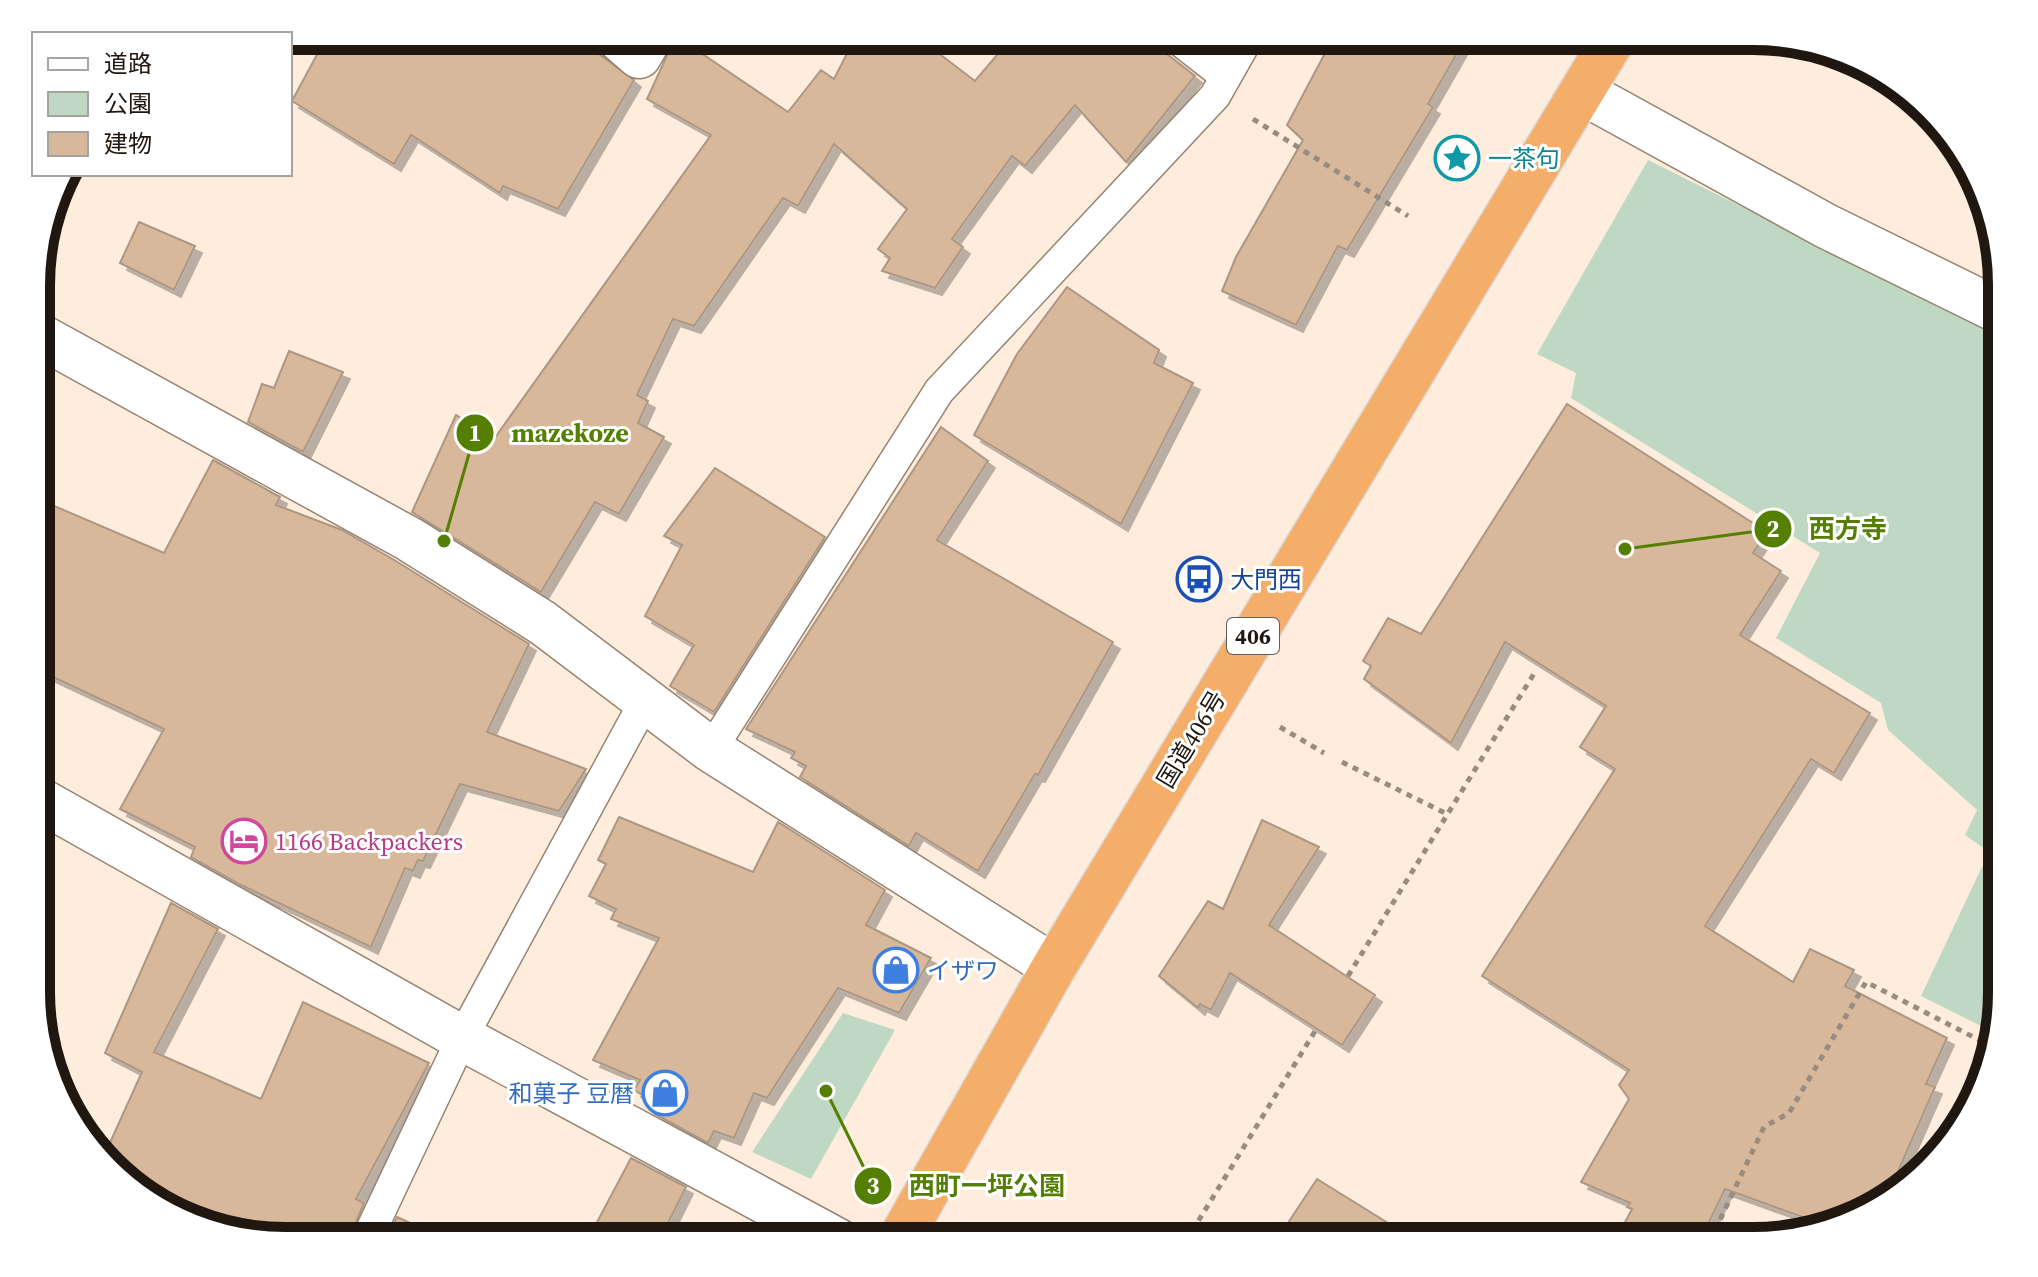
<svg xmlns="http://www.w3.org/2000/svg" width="2038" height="1277" font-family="'Source Serif 4','Noto Sans JP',serif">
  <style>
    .green { fill: #bfd8c3 }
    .building { fill: #d8b89a; stroke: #ab9784; stroke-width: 2; filter: url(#shadow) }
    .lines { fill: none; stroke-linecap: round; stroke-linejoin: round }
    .service-casing { stroke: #968371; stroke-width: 33 }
    .minor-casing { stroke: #968371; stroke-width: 47 }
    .trunk-casing { stroke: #dbdad9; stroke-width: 47 }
    .path { stroke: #988b7f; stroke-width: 5; stroke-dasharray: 6 6; stroke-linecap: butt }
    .service { stroke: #fff; stroke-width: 30 }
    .minor { stroke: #fff; stroke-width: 44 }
    .trunk { stroke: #f4ae6a; stroke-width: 44 }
    .labels { text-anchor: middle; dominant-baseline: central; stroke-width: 6; stroke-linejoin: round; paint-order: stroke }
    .shield { fill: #fff; stroke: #625d58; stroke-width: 2 }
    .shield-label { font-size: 22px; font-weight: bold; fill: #1f1710 }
    .culture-label { font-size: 24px; fill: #0d838f; stroke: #fff; text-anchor: start }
    .transit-label { font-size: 24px; fill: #164399; stroke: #fff; text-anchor: start }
    .street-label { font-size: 24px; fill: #1f1710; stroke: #fff }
    .hotel-label { font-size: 24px; fill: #b23c85; stroke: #fff; text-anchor: start }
    .shop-label { font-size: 24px; fill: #366cbe; stroke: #fff; text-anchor: start }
    .rim { fill: none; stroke: #1f1710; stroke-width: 10 }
    .leader { fill: none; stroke: #547f03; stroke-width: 3 }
    .callout-dot { fill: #547f03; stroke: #fff; stroke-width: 3 }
    .mark-label { font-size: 24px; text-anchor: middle; font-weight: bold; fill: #fff }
    .callout-label { font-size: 26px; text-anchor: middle; font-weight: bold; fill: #547f03; stroke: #fff; stroke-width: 6; stroke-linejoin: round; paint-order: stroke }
  </style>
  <defs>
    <filter id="shadow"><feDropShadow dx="7" dy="7" stdDeviation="0" flood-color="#0004"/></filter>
  </defs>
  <rect width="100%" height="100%" fill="#feeddd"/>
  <g class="green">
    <polygon points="1648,160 2001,336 2001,1007 1993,1032 1921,996 1989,852 1965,835 1977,810 1888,730 1881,703 1776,638 1820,553 1571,398 1576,373 1537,354"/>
    <polygon points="843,1013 895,1030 811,1179 752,1152"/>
  </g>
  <g class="building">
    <polygon points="327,36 552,36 599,54 634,80 558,209 503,186 500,193 411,135 394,164 292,101"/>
    <polygon points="676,36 788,112 821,70 834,79 856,36 916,36 975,81 1013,36 1156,36 1162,50 1195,76 1126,162 1075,105 1025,166 1012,156 952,239 963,247 935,288 882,271 890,258 878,249 907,209 834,144 798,206 783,198 694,326 673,319 637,395 648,401 638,423 664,437 619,514 595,502 541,592 412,512 456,415 494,439 711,135 647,99"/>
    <polygon points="1203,36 1228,36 1218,48"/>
    <polygon points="1334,36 1467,36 1428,104 1433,107 1347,250 1338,246 1296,325 1222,291 1236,257 1303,140 1287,125"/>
    <polygon points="139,222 195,246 174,290 120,263"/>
    <polygon points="1067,287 1159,350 1154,363 1193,383 1121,524 974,435 1017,354"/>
    <polygon points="289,351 343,372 303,452 248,422 262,384 274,388"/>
    <polygon points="1567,404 1767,532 1753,553 1781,571 1740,635 1870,713 1834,773 1811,759 1705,926 1793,982 1810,949 1854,970 1845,986 1947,1038 1926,1084 1935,1087 1886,1199 1877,1208 1822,1224 1725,1189 1700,1241 1615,1241 1632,1209 1627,1207 1630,1203 1581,1182 1629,1099 1619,1085 1629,1070 1482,976 1615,769 1580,747 1606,706 1505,642 1451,743 1364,679 1371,666 1363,661 1388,618 1421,634"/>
    <polygon points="941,427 988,461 937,540 1113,642 1038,775 1035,774 978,871 916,833 909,846 800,777 806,766 791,758 795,752 746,729"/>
    <polygon points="213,460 280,497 276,505 342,530 396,561 529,644 487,732 586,769 559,811 460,784 423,861 418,860 413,871 405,868 371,947 241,885 191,857 195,847 120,809 164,729 38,670 38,499 164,553"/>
    <polygon points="715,468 825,537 714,712 670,686 694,645 645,616 682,545 664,536"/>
    <polygon points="619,817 753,872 778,822 885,890 866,925 931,958 899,1013 838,988 767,1098 754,1093 734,1138 714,1131 708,1143 655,1114 659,1105 634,1090 640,1080 593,1060 659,938 611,919 616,909 589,896 606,864 598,860"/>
    <polygon points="1262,820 1319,847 1269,925 1375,995 1342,1045 1230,973 1211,1010 1200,1004 1198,1008 1159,976 1208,901 1223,909"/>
    <polygon points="171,903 218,929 154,1052 261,1099 303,1002 429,1063 356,1199 364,1203 348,1241 285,1241 206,1228 147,1199 104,1156 142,1072 105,1053"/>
    <polygon points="631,1158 686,1187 659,1241 587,1241"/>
    <polygon points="1317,1179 1417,1241 1276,1241"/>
    <polygon points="397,1217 450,1241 386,1241"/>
  </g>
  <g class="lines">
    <g class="service-casing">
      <g id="service">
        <polyline points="1174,36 1225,76"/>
        <polyline points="711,750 939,391 1215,96 1249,36"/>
        <polyline points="366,1241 462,1038 645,701"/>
      </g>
    </g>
    <g class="minor-casing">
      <g id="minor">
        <polyline points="616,36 639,56 651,36"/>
        <polyline points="1582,92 1826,226 2001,312"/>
        <polyline points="38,335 409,539 543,623 711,750 1054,967"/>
        <polyline points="38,799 462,1038 838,1241"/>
      </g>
    </g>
    <g class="trunk-casing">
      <polyline id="trunk" points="899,1241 1054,967 1615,36"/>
    </g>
    <g class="path">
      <polyline points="1253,119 1408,216"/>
      <polyline points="1280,727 1324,753"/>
      <polyline points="1342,762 1447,814"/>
      <polyline points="1348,976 1535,672"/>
      <polyline points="1186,1241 1317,1028"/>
      <polyline points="1710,1241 1764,1127 1789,1113 1866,982 1989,1045"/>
    </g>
    <use href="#service" class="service"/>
    <use href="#minor" class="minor"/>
    <use href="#trunk" class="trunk"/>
  </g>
  <defs>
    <g id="sight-ring" transform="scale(2.3)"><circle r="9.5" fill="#fff" stroke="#0f9aa8" stroke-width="1.5"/><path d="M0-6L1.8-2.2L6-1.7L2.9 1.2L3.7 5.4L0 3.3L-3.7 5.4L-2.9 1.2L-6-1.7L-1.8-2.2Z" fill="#0f9aa8"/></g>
    <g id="bus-ring" transform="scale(2.3)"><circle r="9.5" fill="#fff" stroke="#1a4fb4" stroke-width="1.5"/><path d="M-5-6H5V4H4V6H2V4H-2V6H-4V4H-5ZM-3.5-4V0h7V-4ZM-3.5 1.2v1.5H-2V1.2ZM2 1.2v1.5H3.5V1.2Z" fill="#1a4fb4"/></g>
    <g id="hotel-ring" transform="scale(2.3)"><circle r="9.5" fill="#fff" stroke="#d1479c" stroke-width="1.5"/><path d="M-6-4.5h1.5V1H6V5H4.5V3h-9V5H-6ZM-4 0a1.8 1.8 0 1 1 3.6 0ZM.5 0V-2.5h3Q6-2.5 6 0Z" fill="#d1479c"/></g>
    <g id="shop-ring" transform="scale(2.3)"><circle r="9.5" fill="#fff" stroke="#3f7fe0" stroke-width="1.5"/><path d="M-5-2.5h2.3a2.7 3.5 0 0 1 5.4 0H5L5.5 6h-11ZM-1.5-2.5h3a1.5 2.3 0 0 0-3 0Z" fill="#3f7fe0"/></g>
  </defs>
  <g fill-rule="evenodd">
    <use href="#sight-ring" x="1457" y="158"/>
    <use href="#bus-ring" x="1199" y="579"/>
    <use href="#hotel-ring" x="244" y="841"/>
    <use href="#shop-ring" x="896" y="970"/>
    <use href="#shop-ring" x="665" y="1093"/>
  </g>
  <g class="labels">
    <rect class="shield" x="1227" y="618" width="52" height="36" rx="6"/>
    <g class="shield-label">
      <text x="1253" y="636">406</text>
    </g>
    <g class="culture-label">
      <text x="1488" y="158">一茶句</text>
    </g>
    <g class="transit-label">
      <text x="1230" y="579">大門西</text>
    </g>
    <g class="street-label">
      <text transform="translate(1191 739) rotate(-59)">国道406号</text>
    </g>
    <g class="hotel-label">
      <text x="275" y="841">1166 Backpackers</text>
    </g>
    <g class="shop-label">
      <text x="927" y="970">イザワ</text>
      <text x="634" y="1093" text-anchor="end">和菓子 豆暦</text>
    </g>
  </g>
  <path d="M0 0H2038V1277H0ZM285 50H1753A235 235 0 0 1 1988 285V992A235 235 0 0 1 1753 1227H285A235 235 0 0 1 50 992V285A235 235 0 0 1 285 50Z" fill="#fff" fill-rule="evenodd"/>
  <path class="rim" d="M285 50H1753A235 235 0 0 1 1988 285V992A235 235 0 0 1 1753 1227H285A235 235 0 0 1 50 992V285A235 235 0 0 1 285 50Z"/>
  <path class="leader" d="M444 541L475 433M1625 549L1773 529M826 1091L873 1186"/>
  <g class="callout-dot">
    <circle cx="444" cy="541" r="8"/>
    <circle cx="1625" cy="549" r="8"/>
    <circle cx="826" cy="1091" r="8"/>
    <circle cx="475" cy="433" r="20"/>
    <circle cx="1773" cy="529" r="20"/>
    <circle cx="873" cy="1186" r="20"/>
  </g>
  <g class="mark-label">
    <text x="475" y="441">1</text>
    <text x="1773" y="537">2</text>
    <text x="873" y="1194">3</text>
  </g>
  <g class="callout-label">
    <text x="570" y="442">mazekoze</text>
    <text x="1848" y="538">西方寺</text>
    <text x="987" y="1195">西町一坪公園</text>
  </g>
  <rect x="32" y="32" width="260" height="144" fill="#ffffff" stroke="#a5a29f" stroke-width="2"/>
  <rect x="48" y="58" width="40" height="12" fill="#ffffff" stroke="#a5a29f" stroke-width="2"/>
  <text x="104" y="72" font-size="24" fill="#1f1710">道路</text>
  <rect x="48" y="92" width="40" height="24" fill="#bfd8c3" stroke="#a5a29f" stroke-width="2"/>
  <text x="104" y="112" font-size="24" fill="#1f1710">公園</text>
  <rect x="48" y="132" width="40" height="24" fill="#d8b89a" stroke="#a5a29f" stroke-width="2"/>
  <text x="104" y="152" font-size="24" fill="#1f1710">建物</text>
</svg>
